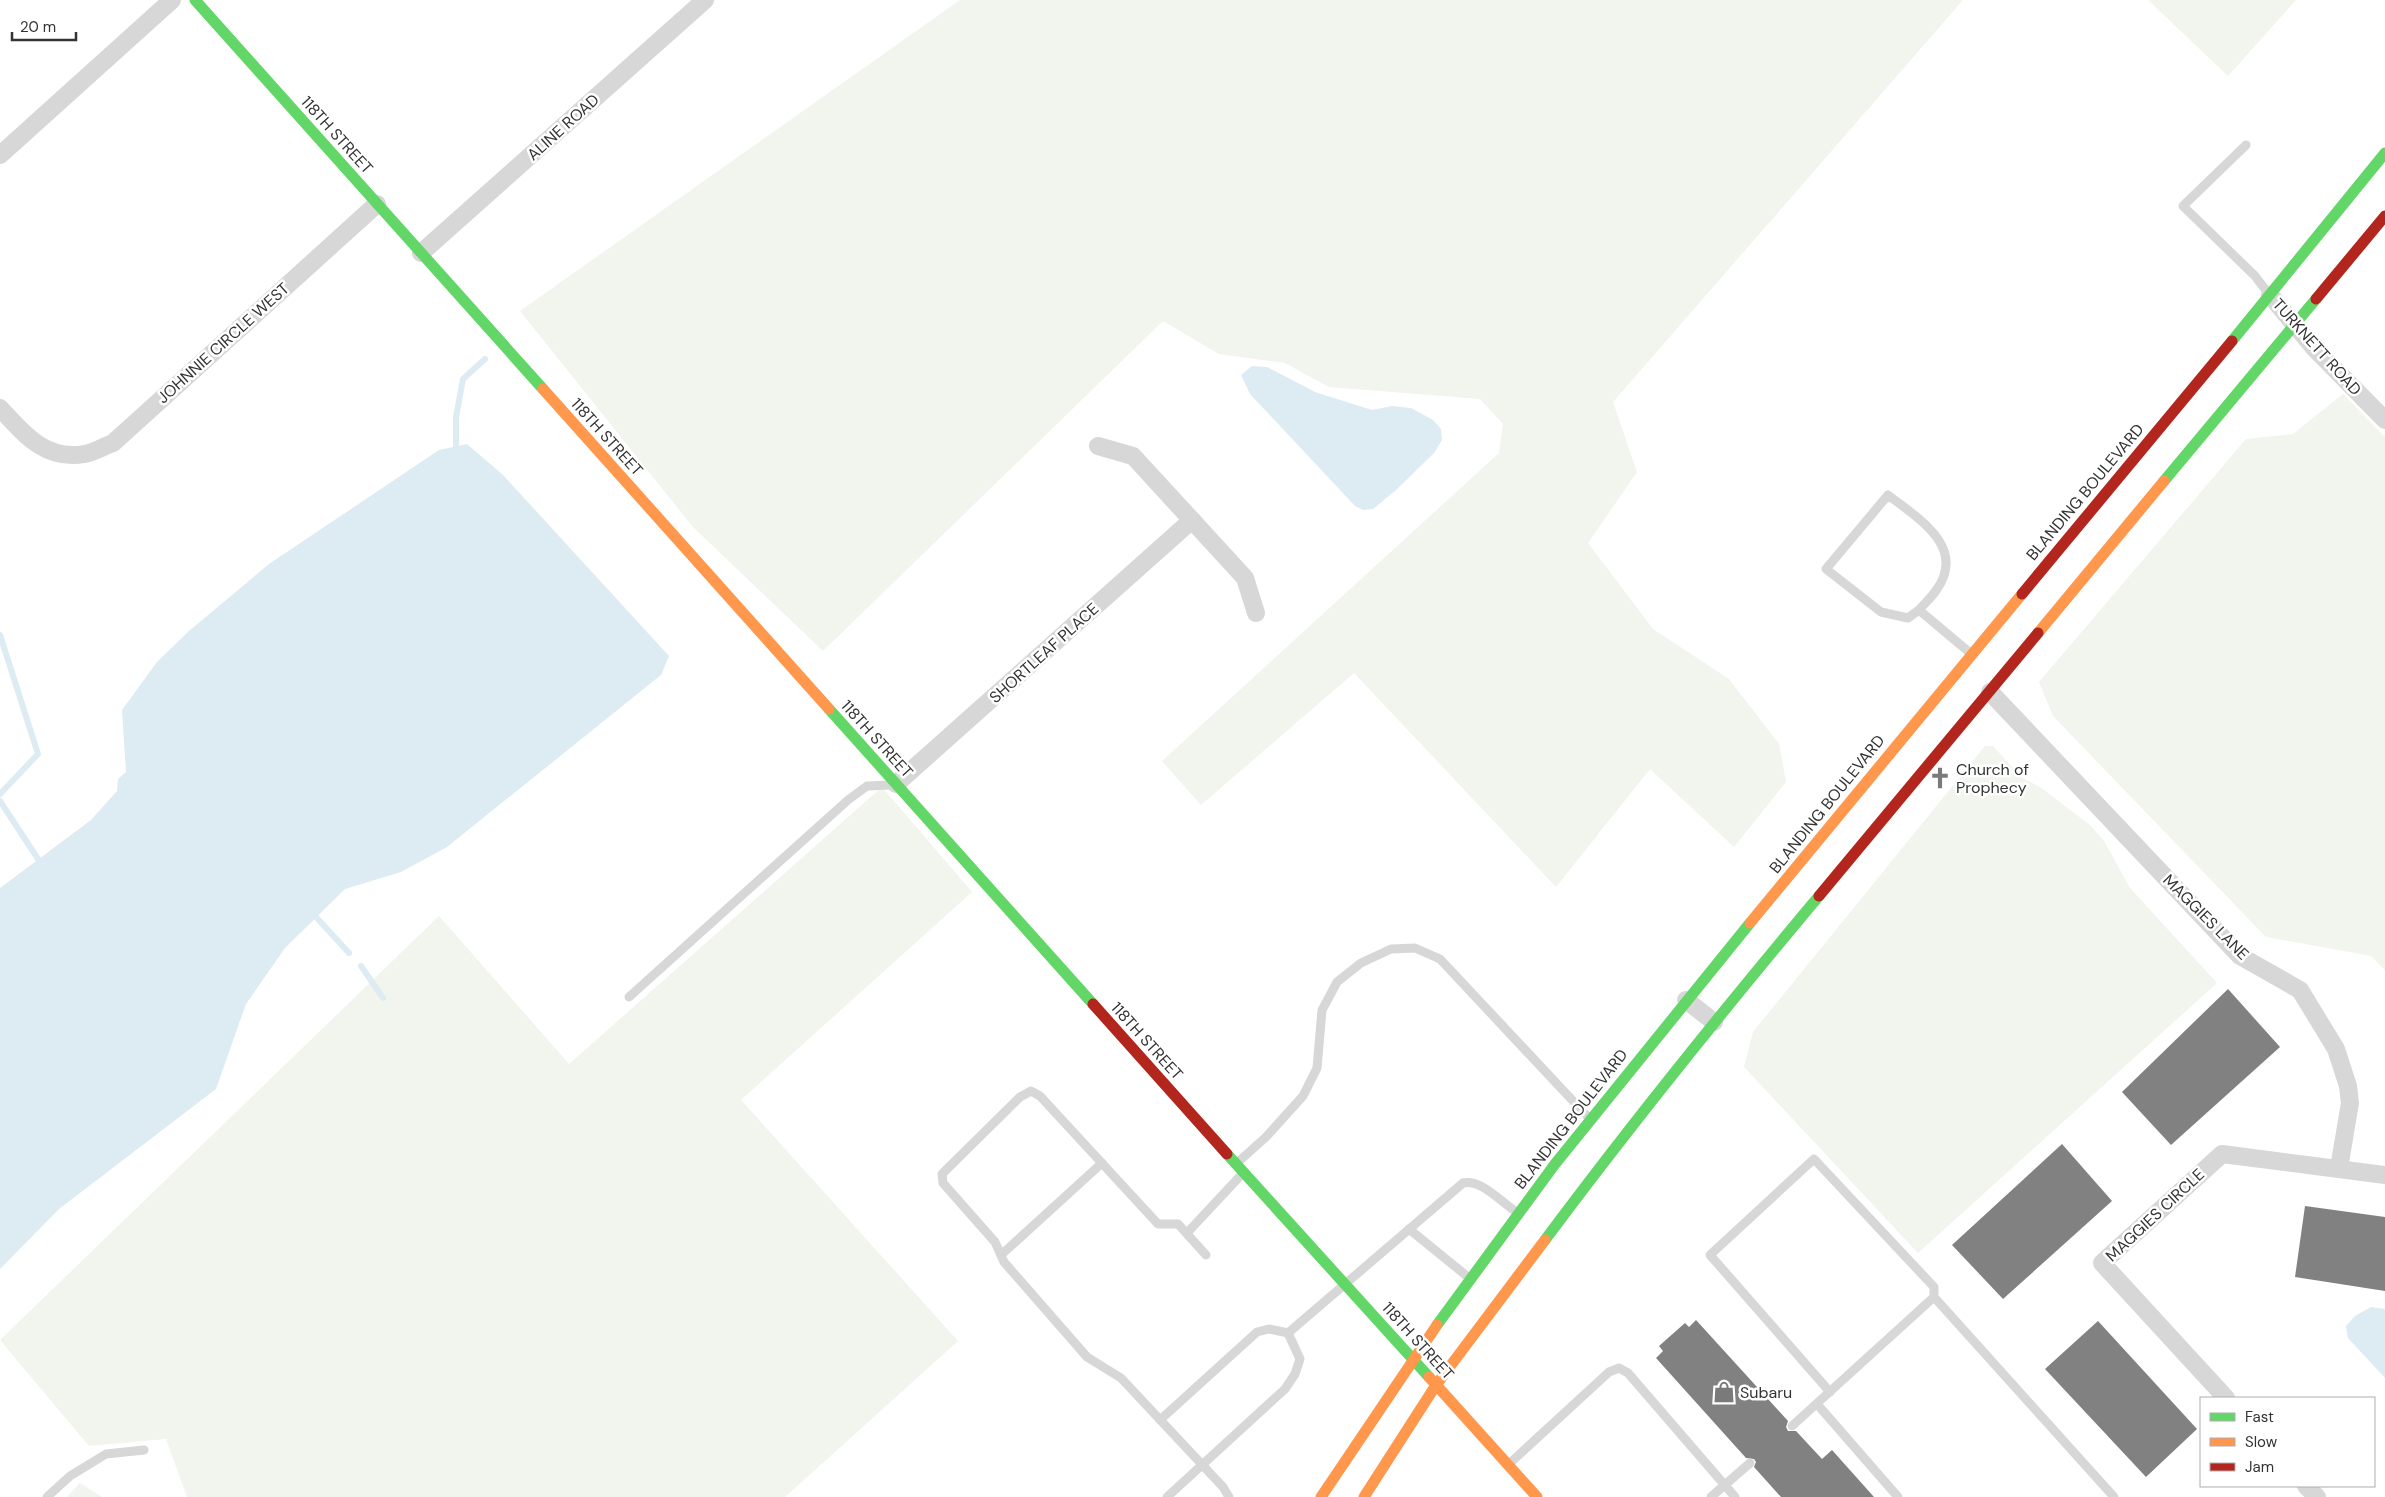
<svg xmlns="http://www.w3.org/2000/svg" width="2385" height="1497" font-family="'DM Sans',sans-serif">
  <style>
    .green { fill: #f1f5ed }
    .water { fill: #ddebf3 }
    .lines { fill: none; stroke-linecap: round; stroke-linejoin: round }
    .stream { stroke: #ddebf3; stroke-width: 6 }
    .building { fill: #818181 }
    .lane { stroke: #d7d7d7; stroke-width: 9 }
    .street { stroke: #d7d7d7; stroke-width: 18 }
    .fast { stroke: #63d668; stroke-width: 11 }
    .slow { stroke: #ff974d; stroke-width: 11 }
    .jam { stroke: #b3261e; stroke-width: 11 }
    .labels { text-anchor: middle; dominant-baseline: central; stroke-width: 5; stroke-linejoin: round; paint-order: stroke }
    .street-label { font-size: 16px; fill: #333; stroke: #fff }
    .poi-label { font-size: 16px; fill: #333; stroke: #fff; text-anchor: start }
  </style>
  <rect width="100%" height="100%" fill="#fff"/>
  <g class="green">
    <polygon points="960,0 1963,0 1613,402 1637,472 1588,543 1653,629 1729,679 1779,744 1786,782 1734,847 1650,769 1556,887 1354,673 1201,805 1162,761 1499,453 1503,424 1480,399 1329,387 1285,363 1219,354 1163,321 823,651 693,527 520,311"/>
    <polygon points="2148,0 2296,0 2228,76"/>
    <polygon points="2343,394 2385,437 2385,970 2371,956 2266,937 2053,716 2039,682 2246,439 2293,434"/>
    <polygon points="1985,746 1993,746 2022,778 2040,787 2090,825 2104,841 2130,888 2217,983 1918,1253 1744,1067 1753,1032"/>
    <polygon points="882,787 972,892 741,1100 958,1341 785,1497 187,1497 166,1439 89,1446 0,1340 439,916 569,1064"/>
    <polygon points="80,1483 102,1497 67,1497"/>
  </g>
  <g class="water">
    <polygon points="1252,366 1267,367 1315,392 1372,410 1392,406 1411,408 1433,420 1441,429 1442,440 1434,453 1395,491 1373,509 1363,510 1355,506 1250,394 1241,375"/>
    <polygon points="467,444 503,475 669,656 661,675 447,847 401,872 345,889 285,948 246,1004 216,1089 59,1209 0,1269 0,888 91,820 117,791 118,779 126,772 122,710 157,662 189,631 269,564 439,450"/>
    <polygon points="2371,1307 2385,1309 2385,1378 2348,1338 2346,1326 2355,1316"/>
  </g>
  <g class="lines">
    <g class="stream">
      <polyline points="456,446 456,417 463,379 485,359"/>
      <polyline points="0,635 38,754 0,794"/>
      <polyline points="0,801 38,859"/>
      <polyline points="316,917 349,953"/>
      <polyline points="361,966 383,998"/>
    </g>
  </g>
  <g class="building">
    <polygon points="2228,989 2280,1047 2171,1145 2122,1092"/>
    <polygon points="2062,1144 2112,1201 2003,1299 1952,1245"/>
    <polygon points="2305,1206 2385,1217 2385,1291 2295,1277"/>
    <polygon points="1696,1320 1788,1421 1786,1427 1788,1431 1796,1431 1822,1459 1832,1450 1874,1497 1781,1497 1754,1467 1756,1462 1754,1459 1746,1458 1656,1358 1663,1351 1659,1346 1685,1323 1689,1327"/>
    <polygon points="2098,1321 2197,1429 2146,1477 2045,1369"/>
  </g>
  <g class="lines">
    <g class="lane">
      <polyline points="2246,145 2183,206 2255,276 2268,293"/>
      <path d="M1919,610l-11,8 -27,-6 -55,-43 62,-74c28,22 79,51 49,94 -5,8 -12,14 -18,21l50,42"/>
      <polyline points="629,997 848,800 867,786 890,785"/>
      <polyline points="1237,1163 1266,1137 1303,1096 1317,1068 1322,1010 1337,982 1361,963 1391,949 1415,948 1440,959 1588,1117"/>
      <polyline points="1409,1229 1468,1277"/>
      <polyline points="1187,1233 1243,1173"/>
      <polyline points="1001,1255 1102,1163"/>
      <polyline points="1206,1255 1178,1224 1158,1224 1040,1096 1031,1091 1020,1097 942,1174 943,1183 995,1242 1004,1262 1087,1357 1121,1378 1223,1487 1229,1497"/>
      <polyline points="1830,1392 1710,1255 1814,1159 1934,1287 1934,1297 2114,1497"/>
      <polyline points="1817,1404 1898,1497"/>
      <path d="M1160,1420l97,-88 12,-3 19,4 175,-150c18,-4 37,18 52,28"/>
      <polyline points="1792,1426 1934,1297"/>
      <polyline points="1510,1463 1609,1372 1619,1368 1628,1373 1735,1497"/>
      <polyline points="47,1497 70,1476 106,1454 144,1450"/>
      <polyline points="1167,1497 1285,1389 1295,1374 1300,1359 1288,1333"/>
      <polyline points="1711,1497 1750,1463"/>
    </g>
    <g class="street">
      <polyline points="0,155 172,0"/>
      <polyline points="421,253 705,0"/>
      <polyline points="2270,295 2315,349 2385,420"/>
      <path d="M0,408c23,25 45,53 84,46 9,-1 20,-8 29,-11l264,-239"/>
      <polyline points="1098,446 1133,456 1245,578 1256,613"/>
      <polyline points="1990,692 2240,956 2300,990 2336,1049 2348,1086 2350,1103 2339,1168"/>
      <polyline points="896,784 1192,520"/>
      <polyline points="1686,1000 1714,1022"/>
      <polyline points="2226,1398 2102,1263 2222,1154 2385,1175"/>
      <polyline points="2306,1486 2317,1497"/>
    </g>
    <g class="fast">
      <polyline points="195,0 543,389"/>
      <polyline points="2232,341 2385,153"/>
      <polyline points="2164,481 2316,299"/>
      <polyline points="829,709 1093,1004"/>
      <polyline points="1227,1154 1429,1377"/>
      <path d="M1545,1240c88,-118 180,-232 274,-344"/>
      <polyline points="1437,1325 1555,1164 1750,923"/>
    </g>
    <g class="slow">
      <polyline points="543,389 829,709"/>
      <polyline points="2038,633 2164,481"/>
      <polyline points="1750,923 2022,594"/>
      <polyline points="1429,1377 1537,1497"/>
      <polyline points="1321,1497 1437,1325"/>
      <polyline points="1364,1497 1436,1385 1545,1240"/>
    </g>
    <g class="jam">
      <polyline points="2316,299 2385,216"/>
      <polyline points="2022,594 2232,341"/>
      <polyline points="1819,896 2038,633"/>
      <polyline points="1093,1004 1227,1154"/>
    </g>
  </g>
  <defs>
    <g id="church-bare" transform="scale(1.725)"><path d="M-1.2-6h2.4v3.5h3.3v2.4h-3.3V6h-2.4V-.1h-3.3v-2.4h3.3Z" fill="#7a7a7a" stroke="#fff" stroke-width="2.5" paint-order="stroke"/></g>
    <g id="shop-bare" transform="scale(1.725)"><path d="M-5-2.5h2.3a2.7 3.5 0 0 1 5.4 0H5L5.5 6h-11ZM-1.5-2.5h3a1.5 2.3 0 0 0-3 0Z" fill="#7a7a7a" stroke="#fff" stroke-width="2.5" paint-order="stroke"/></g>
  </defs>
  <g fill-rule="evenodd">
    <use href="#church-bare" x="1940" y="778"/>
    <use href="#shop-bare" x="1724" y="1392"/>
  </g>
  <g class="labels">
    <g class="street-label">
      <text transform="translate(563 127) rotate(-42)">ALINE ROAD</text>
      <text transform="translate(337 135) rotate(48)">118TH STREET</text>
      <text transform="translate(223 343) rotate(-42)">JOHNNIE CIRCLE WEST</text>
      <text transform="translate(2317 347) rotate(48)">TURKNETT ROAD</text>
      <text transform="translate(607 437) rotate(48)">118TH STREET</text>
      <text transform="translate(2085 492) rotate(-50)">BLANDING BOULEVARD</text>
      <text transform="translate(1044 653) rotate(-42)">SHORTLEAF PLACE</text>
      <text transform="translate(877 739) rotate(48)">118TH STREET</text>
      <text transform="translate(1827 804) rotate(-51)">BLANDING BOULEVARD</text>
      <text transform="translate(2206 917) rotate(45)">MAGGIES LANE</text>
      <text transform="translate(1147 1041) rotate(48)">118TH STREET</text>
      <text transform="translate(1571 1119) rotate(-52)">BLANDING BOULEVARD</text>
      <text transform="translate(2155 1215) rotate(-43)">MAGGIES CIRCLE</text>
      <text transform="translate(1418 1341) rotate(48)">118TH STREET</text>
    </g>
    <g class="poi-label">
      <text x="1956" y="769">Church of<tspan x="1956" dy="18">Prophecy</tspan></text>
      <text x="1740" y="1392">Subaru</text>
    </g>
  </g>
  <rect x="2200" y="1397" width="175" height="90" fill="#ffffff" stroke="#adadad"/>
  <rect x="2210" y="1413" width="25" height="8" fill="#63d668" stroke="#adadad"/>
  <text x="2245" y="1422" font-size="15" fill="#333333">Fast</text>
  <rect x="2210" y="1438" width="25" height="8" fill="#ff974d" stroke="#adadad"/>
  <text x="2245" y="1447" font-size="15" fill="#333333">Slow</text>
  <rect x="2210" y="1463" width="25" height="8" fill="#b3261e" stroke="#adadad"/>
  <text x="2245" y="1472" font-size="15" fill="#333333">Jam</text>
  <path d="M12 32v8h64v-8" fill="none" stroke="#333333" stroke-width="2.5"/>
  <text x="20" y="32" font-size="15" fill="#333333" stroke="#ffffff" stroke-width="4" paint-order="stroke">20 m</text>
</svg>
